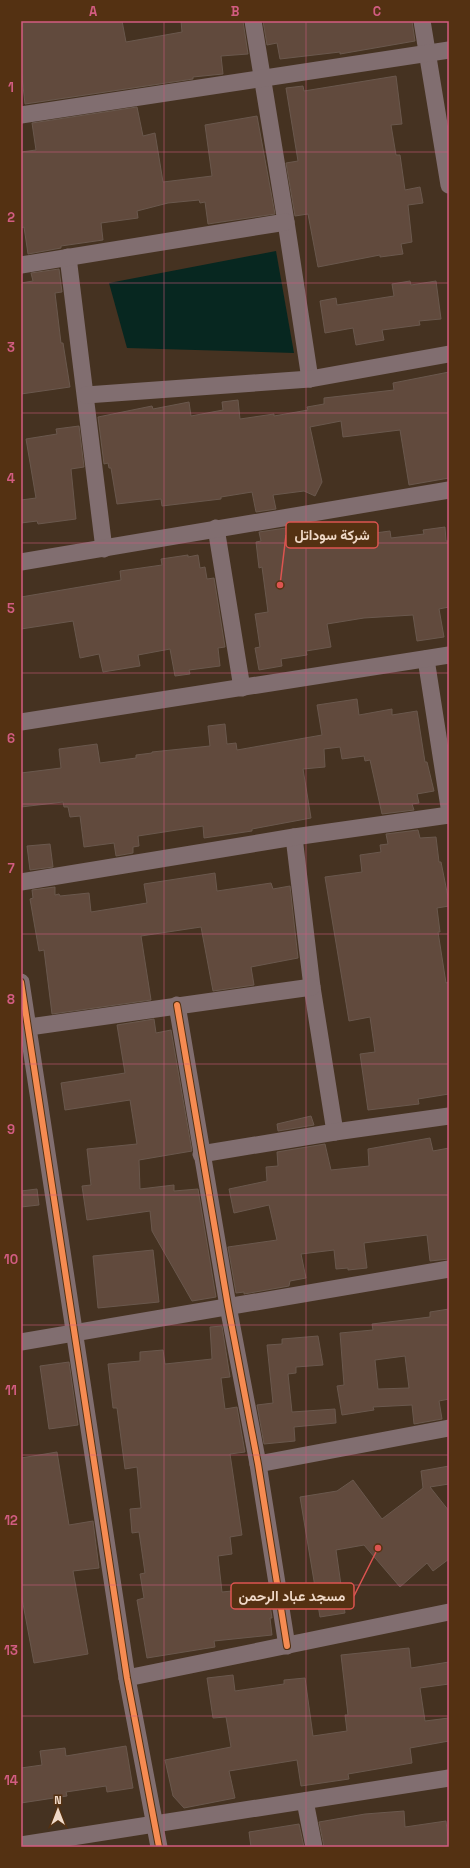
<svg xmlns="http://www.w3.org/2000/svg" width="470" height="1868" font-family="'Space Grotesk',Vazirmatn,sans-serif">
  <style>
    .water { fill: #072720 }
    .building { fill: #614a3d; stroke: #6a584d; fill-rule: evenodd }
    .lines { fill: none; stroke-linecap: round; stroke-linejoin: round }
    .minor { stroke: #816e70; stroke-width: 17 }
    .cycleway-casing { stroke: #543112; stroke-width: 8 }
    .cycleway { stroke: #f68b52; stroke-width: 6 }
    .grid { fill: none; stroke: #d25c81; stroke-width: 1; stroke-opacity: 0.55 }
    .leader { fill: none; stroke: #dc5450; stroke-width: 1.5 }
    .callout-dot { fill: #dc5450; stroke: #543112; stroke-width: 1.5 }
    .callout { fill: #543112; stroke: #dc5450; stroke-width: 1.5 }
    .callout-label { font-size: 14px; text-anchor: middle; font-weight: bold; fill: #f0d9c8 }
    .neatline { fill: none; stroke: #d25c81; stroke-width: 1.5 }
    .grid-label { font-size: 13px; text-anchor: middle; font-weight: bold; fill: #d25c81 }
  </style>
  <rect width="100%" height="100%" fill="#453221"/>
  <polygon class="water" points="276,251 294,353 127,348 109,283"/>
  <g class="building">
    <polygon points="21,21 122,21 126,42 182,32 181,21 243,21 248,54 221,56 223,74 193,77 193,79 25,104 21,68"/>
    <polygon points="263,21 412,21 415,41 340,54 340,52 280,59 277,43 267,45"/>
    <polygon points="396,76 402,124 391,125 396,155 400,155 405,190 420,187 423,203 408,205 412,242 401,244 403,254 380,257 380,255 318,267 308,214 295,216 286,163 298,161 286,88 303,86 304,91"/>
    <polygon points="137,107 143,136 155,133 163,182 212,176 205,125 257,116 275,214 208,224 205,202 200,203 199,200 168,203 137,211 138,218 101,223 103,240 61,246 61,248 28,254 24,227 21,228 21,152 36,150 32,123"/>
    <polygon points="59,269 62,292 55,293 61,343 63,343 70,387 21,394 21,283 33,281 31,273"/>
    <polygon points="410,281 411,285 436,281 441,319 419,321 420,325 382,330 384,340 356,345 353,328 325,333 320,301 336,298 337,305 394,296 392,284"/>
    <polygon points="449,372 449,478 409,485 400,430 343,437 341,421 310,427 322,482 315,496 304,491 273,495 276,509 256,512 252,492 221,497 221,499 162,506 161,499 117,504 111,468 109,468 108,463 104,464 98,417 152,406 153,409 189,402 191,416 223,410 222,402 238,400 240,419 274,414 274,416 308,410 307,407 324,404 324,398 394,390 393,383"/>
    <polygon points="79,426 84,467 71,469 76,519 38,524 37,521 21,523 21,500 36,498 26,439 57,434 56,429"/>
    <polygon points="350,525 351,534 359,533 360,535 390,531 391,538 424,534 423,530 445,527 446,541 449,541 449,607 439,609 444,637 417,641 413,615 364,618 327,624 331,647 306,651 307,655 281,659 282,666 259,670 255,648 260,647 255,614 268,612 262,567 259,568 256,542 261,541 259,532 286,528 287,537 333,531 332,527"/>
    <polygon points="188,555 188,557 198,555 200,568 205,567 207,579 214,578 225,647 218,648 220,666 189,670 190,674 175,676 170,649 138,655 140,666 103,672 99,654 80,658 73,621 21,629 21,597 121,580 120,571 162,565 161,559"/>
    <polygon points="357,699 359,715 392,709 392,715 417,711 425,762 427,762 434,791 417,794 419,803 412,804 414,810 382,814 370,760 365,761 364,756 342,759 340,747 324,749 325,767 303,769 311,818 252,829 252,831 204,838 203,826 138,836 139,846 133,847 133,853 116,856 114,843 84,847 80,816 70,817 68,807 64,807 63,802 21,807 21,773 61,768 59,749 97,744 100,763 136,758 136,755 152,753 152,752 210,746 208,726 225,724 227,744 236,743 237,750 322,735 317,705"/>
    <polygon points="418,830 420,838 436,837 439,862 441,862 449,902 449,906 437,908 440,932 438,932 446,983 449,982 449,1094 418,1099 419,1104 368,1110 360,1054 375,1052 370,1017 349,1021 325,877 362,872 360,855 381,852 380,845 388,844 386,834"/>
    <polygon points="50,844 53,867 30,870 27,846"/>
    <polygon points="215,873 217,891 271,883 273,889 290,886 298,958 251,967 254,985 213,991 201,927 141,936 151,1000 52,1014 44,950 39,951 30,899 33,898 32,890 55,887 55,895 59,894 60,896 89,893 91,912 147,903 144,884"/>
    <polygon points="154,1019 156,1033 171,1030 192,1151 139,1160 140,1189 174,1185 174,1191 198,1189 216,1297 192,1301 152,1231 150,1211 87,1220 82,1186 91,1185 87,1149 137,1144 130,1100 65,1110 61,1083 125,1073 117,1025"/>
    <polygon points="311,1116 314,1125 278,1131 277,1124"/>
    <polygon points="430,1138 433,1151 449,1148 449,1259 430,1261 427,1235 364,1243 367,1268 348,1270 348,1268 336,1269 334,1250 301,1254 306,1278 290,1281 289,1286 244,1294 244,1292 236,1293 228,1247 277,1240 269,1205 234,1213 229,1189 267,1181 266,1167 278,1166 277,1152 325,1144 331,1170 369,1166 368,1149"/>
    <polygon points="37,1189 39,1205 21,1207 21,1191"/>
    <polygon points="153,1250 159,1302 98,1308 93,1256"/>
    <path d="M449,1309v90l-10,2 3,18 -28,5 -2,-19 -39,2 1,3 -32,5 -5,-29 7,-1 -4,-52 33,-3 -1,-6 58,-7v-5zM405,1356l4,32 -31,1 -3,-29z"/>
    <polygon points="222,1326 230,1377 221,1378 225,1409 237,1407 245,1452 230,1454 242,1535 230,1537 232,1554 218,1556 222,1592 242,1590 243,1593 268,1591 272,1618 270,1618 272,1635 214,1641 215,1647 147,1658 137,1600 144,1598 140,1574 145,1573 139,1532 132,1533 130,1509 141,1508 137,1467 125,1469 117,1408 113,1408 108,1364 140,1361 140,1352 163,1350 165,1364 212,1359 210,1327"/>
    <polygon points="318,1336 323,1365 296,1367 296,1373 288,1374 292,1412 335,1409 336,1423 294,1427 295,1441 264,1444 257,1405 273,1403 267,1345 282,1344 282,1339"/>
    <polygon points="69,1362 78,1425 49,1429 40,1366"/>
    <polygon points="57,1452 69,1525 93,1521 99,1568 73,1571 88,1654 34,1663 21,1593 21,1458"/>
    <polygon points="449,1466 449,1484 430,1487 449,1511 449,1559 433,1571 427,1563 400,1587 364,1545 336,1550 345,1613 320,1617 300,1497 337,1491 353,1480 382,1519 423,1488 421,1471"/>
    <polygon points="409,1648 411,1668 449,1662 449,1684 420,1688 425,1721 449,1718 449,1741 410,1748 412,1763 348,1774 349,1779 301,1786 297,1760 229,1771 235,1798 184,1808 173,1796 165,1760 231,1747 226,1717 213,1718 207,1678 233,1675 235,1691 284,1684 284,1680 305,1678 313,1736 347,1731 345,1715 348,1715 341,1655"/>
    <polygon points="126,1746 133,1788 107,1792 106,1786 66,1792 67,1796 21,1803 21,1768 42,1765 40,1751 65,1748 66,1756"/>
    <polygon points="404,1811 405,1827 446,1821 449,1847 324,1847 319,1822 365,1814"/>
    <polygon points="299,1824 304,1847 251,1847 249,1832"/>
  </g>
  <g class="lines">
    <g class="minor">
      <polyline points="253,21 286,222 310,379"/>
      <polyline points="422,21 449,185"/>
      <polyline points="21,115 449,50"/>
      <polyline points="68,257 104,549"/>
      <polyline points="21,265 286,222"/>
      <polyline points="86,395 310,379 449,354"/>
      <polyline points="216,528 242,688"/>
      <polyline points="21,562 449,490"/>
      <polyline points="426,659 449,807"/>
      <polyline points="21,722 449,655"/>
      <polyline points="294,837 312,987 335,1132"/>
      <polyline points="21,882 294,837 449,815"/>
      <polyline points="21,982 127,1678 159,1847"/>
      <polyline points="177,1005 228,1306 258,1464 287,1646"/>
      <polyline points="29,1027 312,987"/>
      <polyline points="201,1154 335,1132 449,1116"/>
      <polyline points="21,1342 449,1269"/>
      <polyline points="258,1464 449,1428"/>
      <polyline points="127,1678 449,1612"/>
      <polyline points="305,1801 314,1847"/>
      <polyline points="21,1845 449,1778"/>
    </g>
    <g class="cycleway-casing">
      <g id="cycleway">
        <polyline points="21,982 127,1678 159,1847"/>
        <polyline points="177,1005 228,1306 258,1464 287,1646"/>
      </g>
    </g>
    <use href="#cycleway" class="cycleway"/>
  </g>
  <path class="grid" d="M164,21v1826M306,21v1826M21,152h428M21,283h428M21,413h428M21,543h428M21,673h428M21,804h428M21,934h428M21,1064h428M21,1195h428M21,1325h428M21,1455h428M21,1585h428M21,1716h428"/>
  <path class="leader" d="M280 585L286 535M378 1548L354 1596"/>
  <g class="callout-dot">
    <circle cx="280" cy="585" r="4"/>
    <circle cx="378" cy="1548" r="4"/>
  </g>
  <g class="callout">
    <rect x="286" y="522" width="92" height="26" rx="4"/>
    <rect x="231" y="1583" width="123" height="26" rx="4"/>
  </g>
  <g class="callout-label">
    <text x="332" y="540">شركة سوداتل</text>
    <text x="292" y="1601">مسجد عباد الرحمن</text>
  </g>
  <rect width="470" height="1868" fill="none" stroke="#543112" stroke-width="44"/>
  <g transform="translate(58 1810)" stroke="#543112" stroke-width="3" paint-order="stroke">
  <path d="M0-3L7 15L0 10L-7 15Z" fill="#f0d9c8"/>
  <text y="-6" font-size="11" font-weight="bold" text-anchor="middle" fill="#f0d9c8">N</text>
  </g>
  <rect x="22" y="22" width="426" height="1824" class="neatline"/>
  <g class="grid-label">
    <text x="93" y="16">A</text>
    <text x="235" y="16">B</text>
    <text x="377" y="16">C</text>
    <text x="11" y="92">1</text>
    <text x="11" y="222">2</text>
    <text x="11" y="352">3</text>
    <text x="11" y="483">4</text>
    <text x="11" y="613">5</text>
    <text x="11" y="743">6</text>
    <text x="11" y="873">7</text>
    <text x="11" y="1004">8</text>
    <text x="11" y="1134">9</text>
    <text x="11" y="1264">10</text>
    <text x="11" y="1395">11</text>
    <text x="11" y="1525">12</text>
    <text x="11" y="1655">13</text>
    <text x="11" y="1785">14</text>
  </g>
</svg>
